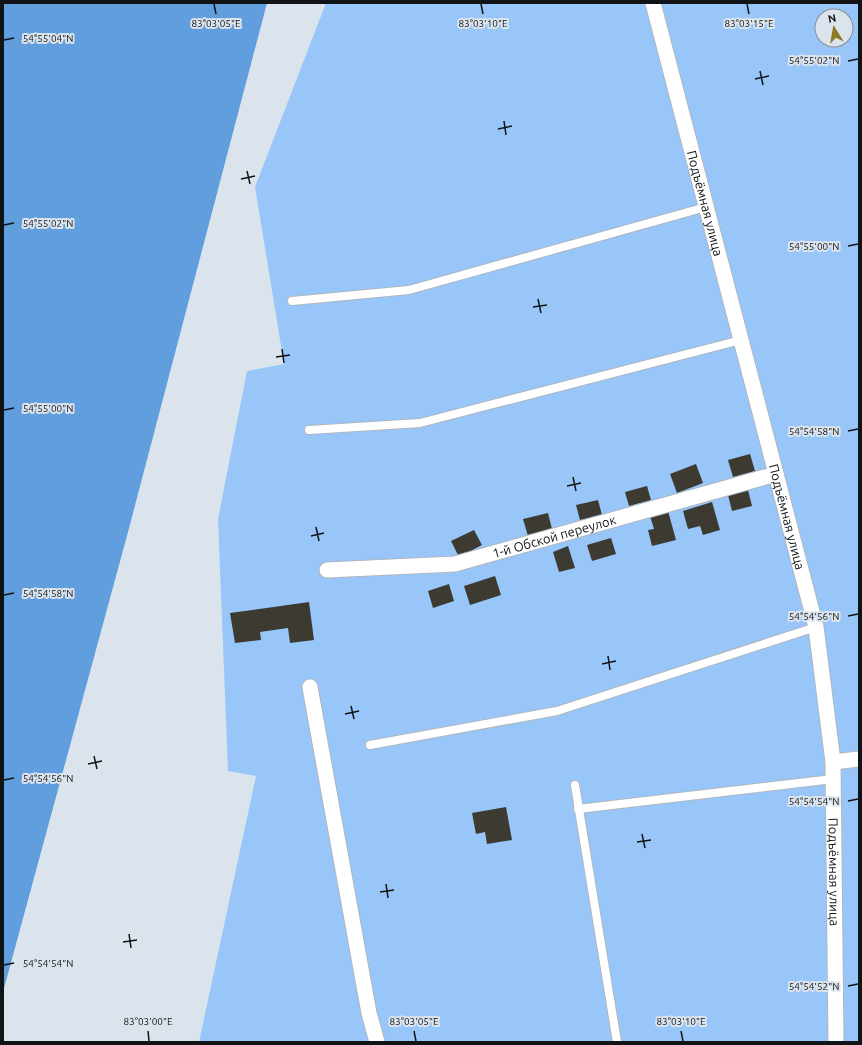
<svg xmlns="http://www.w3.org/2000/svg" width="862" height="1045" font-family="Ubuntu,sans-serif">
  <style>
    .green { fill: #98c6f8; fill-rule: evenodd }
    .water { fill: #619edd }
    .building { fill: #3c3a31 }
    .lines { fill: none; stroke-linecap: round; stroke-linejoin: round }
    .service-casing { stroke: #afb7c0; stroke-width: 10 }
    .minor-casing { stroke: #afb7c0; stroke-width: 17 }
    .service { stroke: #fff; stroke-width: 8 }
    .minor { stroke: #fff; stroke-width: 15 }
    .ticks { fill: none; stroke: #111417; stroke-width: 1.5 }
    .labels { text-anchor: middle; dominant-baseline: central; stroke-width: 4; stroke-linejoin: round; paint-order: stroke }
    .street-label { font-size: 13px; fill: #111417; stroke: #dbe4ed }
    .ticks-label { font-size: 10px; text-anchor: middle; fill: #111417; stroke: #dbe4ed; stroke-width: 4; stroke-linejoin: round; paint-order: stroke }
  </style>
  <rect width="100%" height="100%" fill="#dbe4ed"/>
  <path class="green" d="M326,3h533v1039h-660l57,-266 -28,-5 -10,-252 29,-148 37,-7 -29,-177zM822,16h24v24h-24z"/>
  <polygon class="water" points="3,3 267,3 128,532 3,992"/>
  <g class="building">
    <polygon points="750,454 755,471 733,477 728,460"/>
    <polygon points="696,464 703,483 677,493 670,474"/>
    <polygon points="647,486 651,500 629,506 625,492"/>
    <polygon points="748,490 752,506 732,511 728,495"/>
    <polygon points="598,500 602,515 580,520 576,505"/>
    <polygon points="712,502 720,530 703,535 700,526 688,529 683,511"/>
    <polygon points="668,511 676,540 652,546 648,530 654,529 650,516"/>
    <polygon points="548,513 552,529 528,536 523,519"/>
    <polygon points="474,530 482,545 459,557 451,541"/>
    <polygon points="611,538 616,554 592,561 587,545"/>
    <polygon points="568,546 575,568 559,572 553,552"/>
    <polygon points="495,576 501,595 470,605 464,586"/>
    <polygon points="449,584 454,601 433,608 428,591"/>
    <polygon points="309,602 314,640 290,643 288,628 260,632 261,640 235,643 230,613"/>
    <polygon points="506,807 512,840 487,844 485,832 476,834 472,813"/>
  </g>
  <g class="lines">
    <g class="service-casing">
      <g id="service">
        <polyline points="292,301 409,290 706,207"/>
        <polyline points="309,430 420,423 741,340"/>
        <polyline points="370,745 557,711 816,627"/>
        <polyline points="575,785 617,1042"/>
        <polyline points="578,809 833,779"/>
      </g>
    </g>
    <g class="minor-casing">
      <g id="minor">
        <path id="s1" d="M653,3l163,624 17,135 3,280"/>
        <path id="s2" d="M327,570l128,-6 321,-90"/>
        <polyline points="310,687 369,1013 377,1042"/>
        <polyline points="833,762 859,759"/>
      </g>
    </g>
    <use href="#service" class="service"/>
    <use href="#minor" class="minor"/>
  </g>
  <path class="ticks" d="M214,4l2,10M481,4l2,10M747,4l2,10M4,40l10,-2M848,61l10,-2M760,71l3,14M755,79l14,-3M504,121l2,14M498,129l14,-3M247,171l3,13M241,179l14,-3M4,225l10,-2M848,246l10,-2M538,299l3,14M533,307l14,-2M282,349l2,14M276,357l14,-2M4,410l10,-2M848,431l10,-2M573,477l3,14M567,486l14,-3M316,527l3,14M311,536l13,-3M4,595l10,-2M848,616l10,-2M608,656l2,14M602,664l14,-3M351,706l3,13M345,714l14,-3M94,756l3,13M88,764l14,-3M4,780l10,-2M848,801l10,-2M642,834l3,14M637,842l14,-2M386,884l2,14M380,892l14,-2M129,934l2,14M123,942l14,-2M4,965l10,-2M848,986l10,-2M148,1031l1,10M414,1031l2,10M681,1031l2,10"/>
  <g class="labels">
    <g class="street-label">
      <text stroke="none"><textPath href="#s1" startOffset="207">Подъёмная улица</textPath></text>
      <text stroke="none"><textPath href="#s1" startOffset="531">Подъёмная улица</textPath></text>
      <text stroke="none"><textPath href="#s2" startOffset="231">1-й Обской переулок</textPath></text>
      <text stroke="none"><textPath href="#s1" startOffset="891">Подъёмная улица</textPath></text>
    </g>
  </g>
  <g class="ticks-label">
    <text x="216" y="27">83°03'05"E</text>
    <text x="483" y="27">83°03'10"E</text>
    <text x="749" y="27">83°03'15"E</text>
    <text x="48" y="42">54°55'04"N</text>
    <text x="814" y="64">54°55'02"N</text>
    <text x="48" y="227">54°55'02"N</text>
    <text x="814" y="250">54°55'00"N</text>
    <text x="48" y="412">54°55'00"N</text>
    <text x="814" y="435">54°54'58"N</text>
    <text x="48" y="597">54°54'58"N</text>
    <text x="814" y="620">54°54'56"N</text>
    <text x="48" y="782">54°54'56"N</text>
    <text x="814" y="805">54°54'54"N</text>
    <text x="48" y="967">54°54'54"N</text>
    <text x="814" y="990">54°54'52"N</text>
    <text x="148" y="1025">83°03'00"E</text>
    <text x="414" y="1025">83°03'05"E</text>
    <text x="681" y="1025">83°03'10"E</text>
  </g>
  <rect width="862" height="1045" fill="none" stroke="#111417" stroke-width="8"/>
  <g transform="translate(834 28) rotate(349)"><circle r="19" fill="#dbe4ed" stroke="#8a9197"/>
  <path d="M0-3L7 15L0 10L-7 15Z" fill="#8e7b21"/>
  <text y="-6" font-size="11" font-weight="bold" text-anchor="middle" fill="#111417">N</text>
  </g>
</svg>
